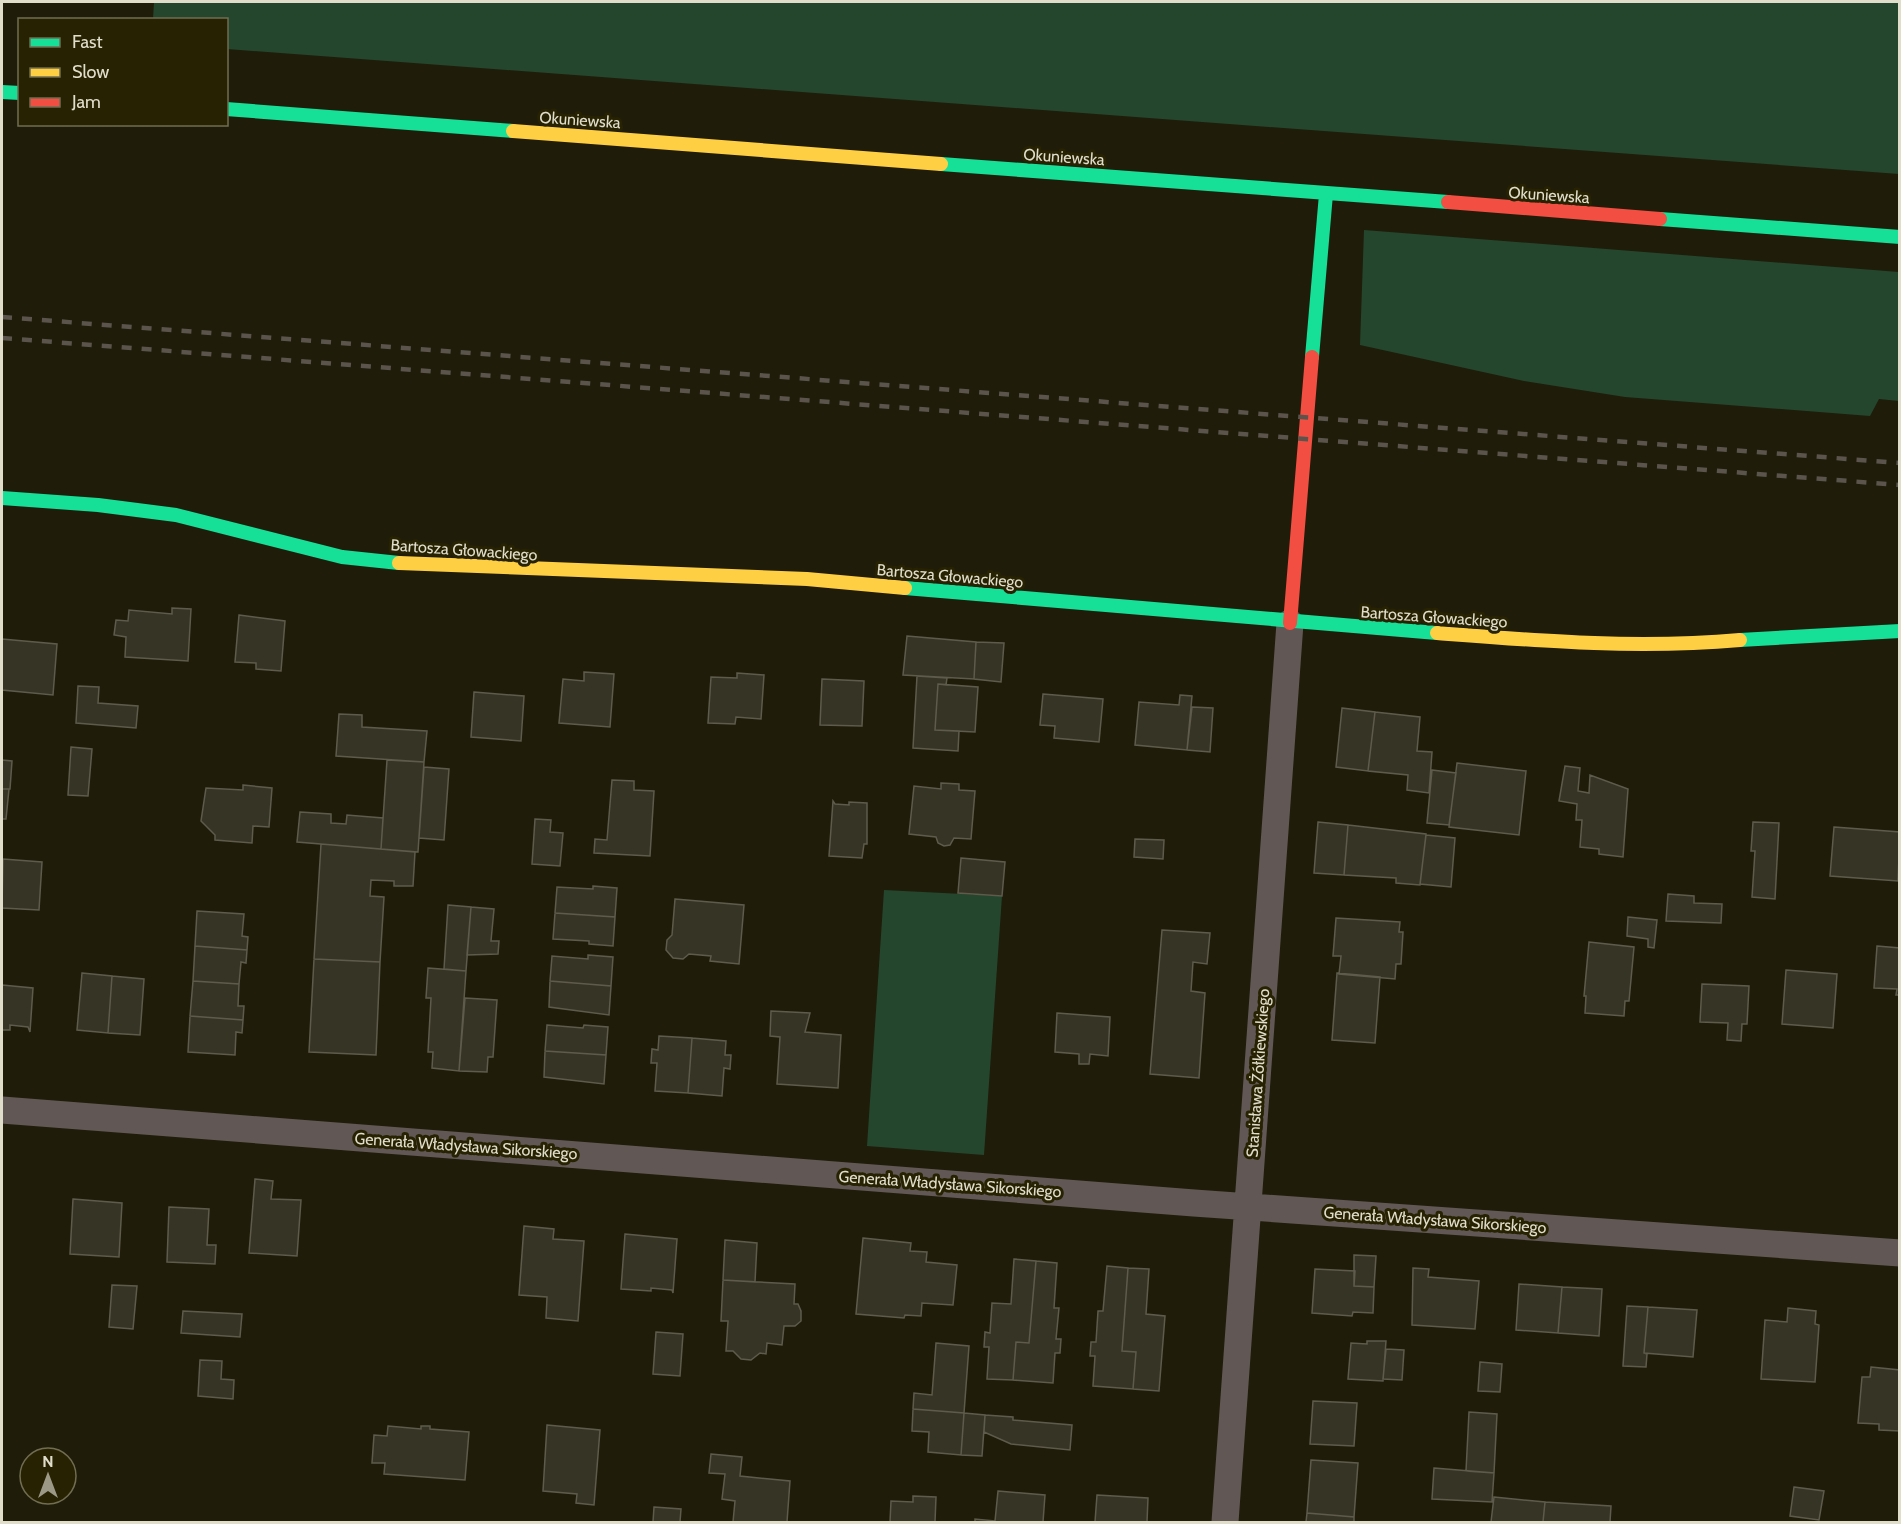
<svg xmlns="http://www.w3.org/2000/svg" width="1901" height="1524" font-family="Cabin,sans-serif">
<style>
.green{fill:#24462d}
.building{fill:#363425;stroke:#5e5b4c;stroke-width:1.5}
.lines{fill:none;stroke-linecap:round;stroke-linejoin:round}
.street{stroke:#615856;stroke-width:27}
.fast{stroke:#16e098;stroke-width:14}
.slow{stroke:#ffcf43;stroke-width:14}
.jam{stroke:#f24e42;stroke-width:14}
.rail{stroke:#5a544c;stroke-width:4.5;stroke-dasharray:10 10;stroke-linecap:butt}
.labels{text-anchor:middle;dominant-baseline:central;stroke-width:6;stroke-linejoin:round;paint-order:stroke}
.street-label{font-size:16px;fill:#e0ddcb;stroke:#272202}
</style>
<rect width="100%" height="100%" fill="#1f1c0a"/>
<path class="green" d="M154 2H1899V174L227 49 226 20 153 19Z
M1364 230 1899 272V401L1879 399 1870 416 1625 397 1524 381 1360 345Z
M884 890 1002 896 984 1155 867 1146Z"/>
<path class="building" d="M172 608 191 609 188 661 125 657 126 637 114 635 116 620 128 621 129 610 172 614Z
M239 615 285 621 281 671 256 669V663L235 662Z
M907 636 976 642 974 679 903 675Z
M2 639 57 644 53 695 2 690Z
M976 642 1004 643 1001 682 974 679Z
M584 672 614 674 610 727 559 723 563 679 584 681Z
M737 673 764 675 761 719 736 717 735 724 708 723 711 677 737 678Z
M917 676 947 678 946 685 938 684 935 730 959 731 958 751 913 748Z
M822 679 864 681 862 726 820 725Z
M938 684 978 687 975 732 935 730Z
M78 686 99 687 98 703 138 706 136 728 76 723Z
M474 692 524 696 521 741 471 737Z
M1043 694 1103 699 1099 742 1054 738 1055 726 1040 725Z
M1180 695 1192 696 1187 750 1135 745 1139 702 1179 705Z
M1192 707 1213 708 1210 752 1187 750Z
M1342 708 1375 712 1368 771 1336 767Z
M1375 712 1420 717 1417 751 1432 752 1429 793 1407 790 1408 775 1368 771Z
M339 714 362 715V727L427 731 424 762 336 756Z
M71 747 92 749 88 796 68 795Z
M2 760 12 761 10 789H2Z
M387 760 424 762 418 852 381 849Z
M1457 763 1526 771 1519 835 1449 827Z
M1565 766 1580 768 1578 791 1589 793 1590 775 1628 789 1623 857 1599 854V849L1580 847 1582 820H1576L1577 804 1559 801Z
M424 767 449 769 444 840 419 838Z
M1432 770 1456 773 1449 825 1427 823Z
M612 780 634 781V790L654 791 650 856 594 853 595 839 607 840Z
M941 783 959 784V790L975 791 971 839 954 838 950 845 944 846 938 843 936 837 909 834 914 786 941 789Z
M243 785 272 788 269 827 253 826 252 843 215 840V835L201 821 206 788 243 790Z
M2 789H9L6 819H2Z
M833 801 835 804 849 805V802L867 803V844H864L862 858 829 856Z
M300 812 331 814V823L346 824 347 815 383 818 381 849 297 842Z
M535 819 551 820 550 832 563 833 560 866 532 864Z
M1318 822 1348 825 1344 875 1314 873Z
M1753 822 1779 823 1775 899 1752 897 1755 851H1751Z
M1348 825 1426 834 1420 885 1396 883V878L1344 875Z
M1834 827 1900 832 1898 881 1830 876Z
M1426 835 1455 838 1451 887 1420 884Z
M1135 839 1164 840 1163 859 1134 857Z
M321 844 415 852 413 886H394V881L371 880 370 896 384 897 380 962 314 959Z
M961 858 1005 862 1002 896 958 893Z
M3 859 42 862 39 910 2 908Z
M593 886 617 888 615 917 555 913 557 887 593 889Z
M1668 894 1694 896V903L1722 904 1721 923 1666 921Z
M675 899 744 905 739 964 710 961 711 956 689 954 683 959 673 958 666 950 667 940 672 935Z
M448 905 471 907 466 971 444 969Z
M471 907 494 909 491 941H499L498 954 467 955Z
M197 911 244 914 242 936 248 937 247 950 195 946Z
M555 913 615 917 613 946 589 944V941L553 939Z
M1628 917 1657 920 1654 948 1648 947V939L1627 936Z
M1336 918 1400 922 1399 932H1403L1401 964H1396L1395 979 1339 974 1341 956H1333Z
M1162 930 1210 933 1207 964 1193 962 1191 991 1205 993 1199 1078 1150 1074Z
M1589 942 1634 947 1629 1001H1625L1624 1016 1585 1013 1586 996H1584Z
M195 946 247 950 246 963 241 962 239 984 193 981Z
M1877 946 1900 948V995H1896L1897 989 1874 988Z
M588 955 613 957 611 986 550 981 552 956 588 959Z
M314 959 380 962 376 1055 309 1052Z
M428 968 466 971 459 1071 432 1068 433 1052H428L431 998H426Z
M1786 970 1837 974 1833 1028 1782 1024Z
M82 973 112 976 108 1033 77 1030Z
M1337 973 1380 977 1375 1043 1332 1040Z
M112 976 144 979 140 1035 108 1033Z
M193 981 239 984 238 1006H244L243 1020 190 1016Z
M550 981 611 986 609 1015 549 1007Z
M1702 984 1749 986 1747 1024H1742L1741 1041 1727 1040 1728 1023 1700 1022Z
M2 985 33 988 30 1032 28 1027 10 1025V1030H2Z
M465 998 497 1000 493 1057H488L487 1072 459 1071Z
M771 1011 810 1013 805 1032 841 1035 838 1088 777 1084 780 1037 770 1036Z
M1057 1013 1110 1017 1108 1056 1090 1054 1089 1064H1079V1054L1055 1052Z
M190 1016 243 1020 242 1033 236 1032 235 1055 188 1052Z
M547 1025 583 1028 584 1025 608 1027 606 1055 545 1051Z
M659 1036 692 1038 688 1093 655 1091 657 1063H651L652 1049 658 1050Z
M692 1038 726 1041 725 1055H731L730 1069 724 1068 722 1096 688 1093Z
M545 1051 606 1055 604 1084 544 1077Z
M255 1179 273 1181 271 1199 301 1200 297 1256 249 1253Z
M73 1199 122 1203 119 1257 70 1254Z
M169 1207 209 1209 207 1245H216L215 1264 167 1262Z
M524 1226 554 1229 553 1239 584 1241 578 1321 546 1318 547 1297 519 1295Z
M625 1234 677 1239 673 1293 672 1290 651 1288V1291L621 1289Z
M863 1238 911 1243 910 1251 927 1252 926 1262 957 1265 953 1305 922 1303 921 1316 905 1315 904 1318 856 1314Z
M725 1240 757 1243 755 1282 723 1280Z
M1354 1255 1376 1256 1374 1287 1354 1286Z
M1014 1259 1036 1261 1029 1343 1016 1342 1013 1380 987 1379 989 1347H984L985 1332 990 1333 992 1303 1011 1304Z
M1036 1261 1057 1263 1054 1308H1059L1056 1339H1061L1060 1353H1055L1053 1383 1013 1380 1016 1342 1029 1343Z
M1107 1266 1128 1268 1122 1351 1136 1352 1133 1389 1093 1386 1095 1356H1090L1091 1342H1096L1098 1311H1103Z
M1128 1268 1149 1269 1146 1314 1165 1316 1159 1391 1133 1389 1136 1352 1122 1351Z
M1413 1268 1429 1269 1428 1277 1479 1281 1475 1329 1412 1325Z
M1315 1269 1355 1271 1354 1286 1374 1287 1373 1313 1353 1312 1352 1316 1312 1313Z
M723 1280 795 1284 794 1304H798L801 1311V1321L795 1326H784L782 1345 767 1343 766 1354 760 1353 751 1360 741 1359 733 1351H726L728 1321H721Z
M1519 1284 1562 1287 1558 1333 1516 1330Z
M112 1285 137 1286 133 1329 109 1327Z
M1562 1287 1602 1289 1599 1336 1558 1333Z
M1627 1306 1648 1307 1644 1353 1647 1354 1646 1367 1623 1366Z
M1648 1307 1697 1310 1693 1357 1644 1353Z
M1788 1308 1816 1311 1815 1324 1819 1325 1815 1382 1761 1379 1765 1320 1787 1322Z
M183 1311 242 1314 240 1337 181 1333Z
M656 1332 683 1334 680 1376 653 1374Z
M1367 1341H1386L1383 1381 1348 1379 1351 1343 1367 1344Z
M936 1343 969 1346 964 1413 913 1409 914 1393 932 1395Z
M1386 1349 1404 1350 1402 1380 1383 1379Z
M200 1360 222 1361 221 1379 234 1380 233 1399 198 1396Z
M1480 1362 1502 1364 1500 1392 1478 1391Z
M1871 1367 1900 1370V1431L1879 1430V1424L1858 1423 1862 1377H1870Z
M1313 1401 1357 1403 1354 1446 1310 1444Z
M913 1409 964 1413 961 1455 928 1452 929 1432 912 1431Z
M1469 1412 1497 1414 1494 1473 1466 1471Z
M964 1413 985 1415 982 1456 961 1455Z
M985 1415 1013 1417V1420L1072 1425 1070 1450 1011 1444 984 1432Z
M547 1425 600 1430 594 1505 576 1503 577 1494 543 1491Z
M388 1426 421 1429V1426H430V1429L469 1432 465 1480 384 1474 385 1463H372L374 1435 387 1436Z
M711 1454 742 1457 740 1476 790 1481 787 1522H733L735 1501 722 1499 725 1474 709 1473Z
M1311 1460 1358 1463 1354 1517 1307 1513Z
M1434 1468 1494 1473 1492 1502 1432 1499Z
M1794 1487 1824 1491 1819 1520 1790 1516Z
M998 1491 1045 1495 1043 1522H975V1519L995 1521Z
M1097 1495 1148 1498 1147 1522H1095Z
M913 1496 936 1497 935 1522H890L891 1501 913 1502Z
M1494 1497 1545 1502 1543 1522H1491Z
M1545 1502 1611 1506 1610 1522H1543Z
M654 1507 681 1509 680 1522H653Z
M1307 1513 1354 1517V1522H1306Z"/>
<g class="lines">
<path class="street" d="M2 1110 1194 1203 1900 1253
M1225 1522 1290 623"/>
<path class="fast" d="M2 92 20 93
M226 109 513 131
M941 164 1448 202
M1660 219 1900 237
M1312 357 1326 194
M2 498 98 505 176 515 342 557 399 563
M905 588 1437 633
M1740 640 1900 631"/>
<path class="slow" d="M513 131 941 164
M399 563 807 579 905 588
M1437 633C1541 641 1636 649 1740 640"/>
<path class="jam" d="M1448 202 1660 219
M1290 623 1312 357"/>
<path class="rail" d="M2 317 1900 463
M2 338 1900 485"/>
</g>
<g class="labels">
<g class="street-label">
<text transform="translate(580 120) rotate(4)">Okuniewska</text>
<text transform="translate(1064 157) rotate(4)">Okuniewska</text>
<text transform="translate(1549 195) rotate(4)">Okuniewska</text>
<text transform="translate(464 550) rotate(4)">Bartosza Głowackiego</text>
<text transform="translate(950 576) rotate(5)">Bartosza Głowackiego</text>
<text transform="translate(1434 617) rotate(4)">Bartosza Głowackiego</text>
<text transform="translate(1258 1073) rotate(-86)">Stanisława Żółkiewskiego</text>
<text transform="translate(466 1146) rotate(4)">Generała Władysława Sikorskiego</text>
<text transform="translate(950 1184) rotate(4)">Generała Władysława Sikorskiego</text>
<text transform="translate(1435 1220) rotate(4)">Generała Władysława Sikorskiego</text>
</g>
</g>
<rect width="1901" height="1524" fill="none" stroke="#e0ddcb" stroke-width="6"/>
<rect x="18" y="18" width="210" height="108" fill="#272202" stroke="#716d52" stroke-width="1.5"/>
<rect x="30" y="38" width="30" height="9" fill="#16e098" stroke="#716d52" stroke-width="1.5"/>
<text x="72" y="48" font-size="18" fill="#e0ddcb">Fast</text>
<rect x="30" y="68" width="30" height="9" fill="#ffcf43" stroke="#716d52" stroke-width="1.5"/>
<text x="72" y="78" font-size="18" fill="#e0ddcb">Slow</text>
<rect x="30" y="98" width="30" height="9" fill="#f24e42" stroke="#716d52" stroke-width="1.5"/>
<text x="72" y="108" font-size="18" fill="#e0ddcb">Jam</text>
<g transform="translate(48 1476)"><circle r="28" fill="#272202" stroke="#716d52" stroke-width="1.5"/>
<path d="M0-4.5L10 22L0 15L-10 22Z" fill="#9c9987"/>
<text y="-9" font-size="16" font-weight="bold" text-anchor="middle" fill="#e0ddcb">N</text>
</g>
</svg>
